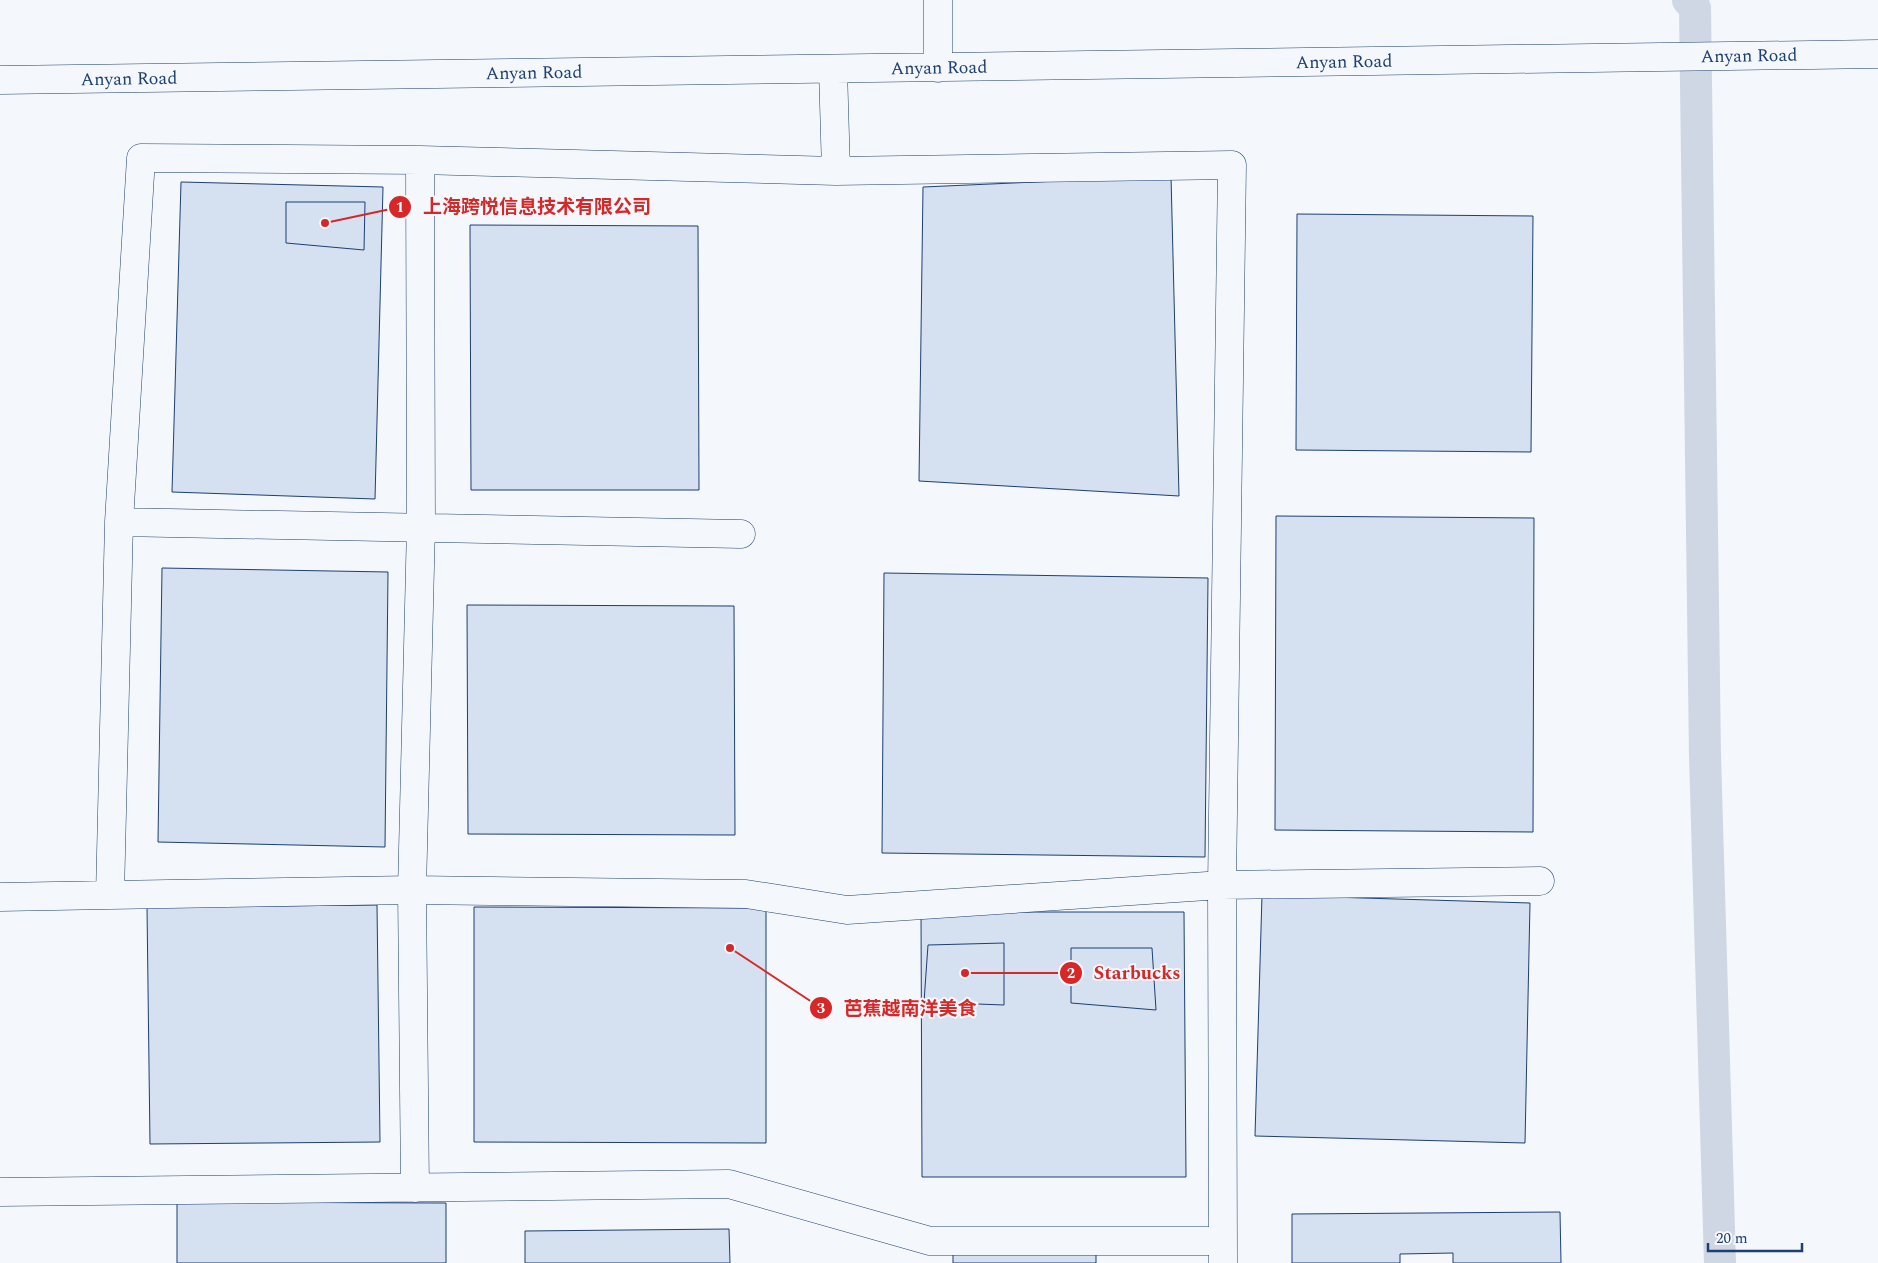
<svg xmlns="http://www.w3.org/2000/svg" width="1878" height="1263" font-family="Spectral,'Noto Sans SC',serif">
<style>
.lines{fill:none;stroke-linecap:round;stroke-linejoin:round}
.canal{stroke:#cfd7e4;stroke-width:32}
.building{fill:#d5e0f0;stroke:#1d3f73}
.minor-casing{stroke:#1d3f73;stroke-width:29}
.minor{stroke:#f4f7fb;stroke-width:28}
.labels{text-anchor:middle;dominant-baseline:central;stroke-width:4;stroke-linejoin:round;paint-order:stroke}
.street-label{font-size:18px;fill:#1d3f73;stroke:#f4f7fb}
.leader{fill:none;stroke:#d62828;stroke-width:2}
.callout-dot{fill:#d62828;stroke:#f4f7fb;stroke-width:2}
.mark-label{font-size:15px;text-anchor:middle;font-weight:bold;fill:#fff}
.callout-label{font-size:19px;text-anchor:middle;font-weight:bold;fill:#d62828;stroke:#f4f7fb;stroke-width:4;stroke-linejoin:round;paint-order:stroke}
</style>
<rect width="100%" height="100%" fill="#f4f7fb"/>
<g class="lines">
<path class="canal" d="M1688 0 1695 8 1705 756 1720 1263"/>
</g>
<path class="building" d="M1171 176 1179 496 919 481 923 187Z
M181 182 383 187 375 499 172 492Z
M286 202H365L364 250 286 243Z
M1297 214 1533 216 1531 452 1296 450Z
M470 225 698 226 699 490H471Z
M1276 516 1534 518 1533 832 1275 830Z
M162 568 388 572 385 847 158 842Z
M884 573 1208 578 1205 857 882 853Z
M467 605 734 606 735 835 468 834Z
M1262 895 1530 903 1525 1143 1255 1136Z
M377 905 380 1142 150 1144 147 907Z
M474 907 766 908V1143L474 1142Z
M921 912H1184L1186 1177H922Z
M1004 943V1005L924 1002 928 945Z
M1071 948H1152L1156 1010 1071 1003Z
M177 1202 446 1203V1263H177Z
M1560 1212 1561 1263H1453V1253L1400 1254V1263H1292V1214Z
M729 1229 730 1263H525V1231Z
M953 1233H1096V1263H953Z"/>
<g class="lines">
<g class="minor-casing">
<path id="minor" d="M938 68V0
M0 80 1878 54
M836 171 1232 165 1222 885 1223 1263
M119 522 741 534
M110 895 412 890 746 894 847 910 1222 885 1540 881
M0 897 110 895 119 522 141 158 420 160
M415 1188 412 890 421 526 420 160 836 171 833 69
M0 1192 729 1184 930 1241H1222"/>
</g>
<use href="#minor" class="minor"/>
</g>
<g class="labels">
<g class="street-label">
<text transform="translate(1749 56) rotate(-1)">Anyan Road</text>
<text transform="translate(1344 62) rotate(-1)">Anyan Road</text>
<text transform="translate(939 68) rotate(-1)">Anyan Road</text>
<text transform="translate(534 73) rotate(-1)">Anyan Road</text>
<text transform="translate(129 79) rotate(-1)">Anyan Road</text>
</g>
</g>
<path class="leader" d="M325 223L400 207M965 973L1071 973M730 948L821 1008"/>
<g class="callout-dot">
<circle cx="325" cy="223" r="5"/>
<circle cx="965" cy="973" r="5"/>
<circle cx="730" cy="948" r="5"/>
<circle cx="400" cy="207" r="12"/>
<circle cx="1071" cy="973" r="12"/>
<circle cx="821" cy="1008" r="12"/>
</g>
<g class="mark-label">
<text x="400" y="212">1</text>
<text x="1071" y="978">2</text>
<text x="821" y="1013">3</text>
</g>
<g class="callout-label">
<text x="537" y="213">上海跨悦信息技术有限公司</text>
<text x="1137" y="979">Starbucks</text>
<text x="910" y="1015">芭蕉越南洋美食</text>
</g>
<path d="M1708 1243v8h94v-8" fill="none" stroke="#1d3f73" stroke-width="2.5"/>
<text x="1716" y="1243" font-size="15" fill="#1d3f73" stroke="#f4f7fb" stroke-width="4" paint-order="stroke">20 m</text>
</svg>
